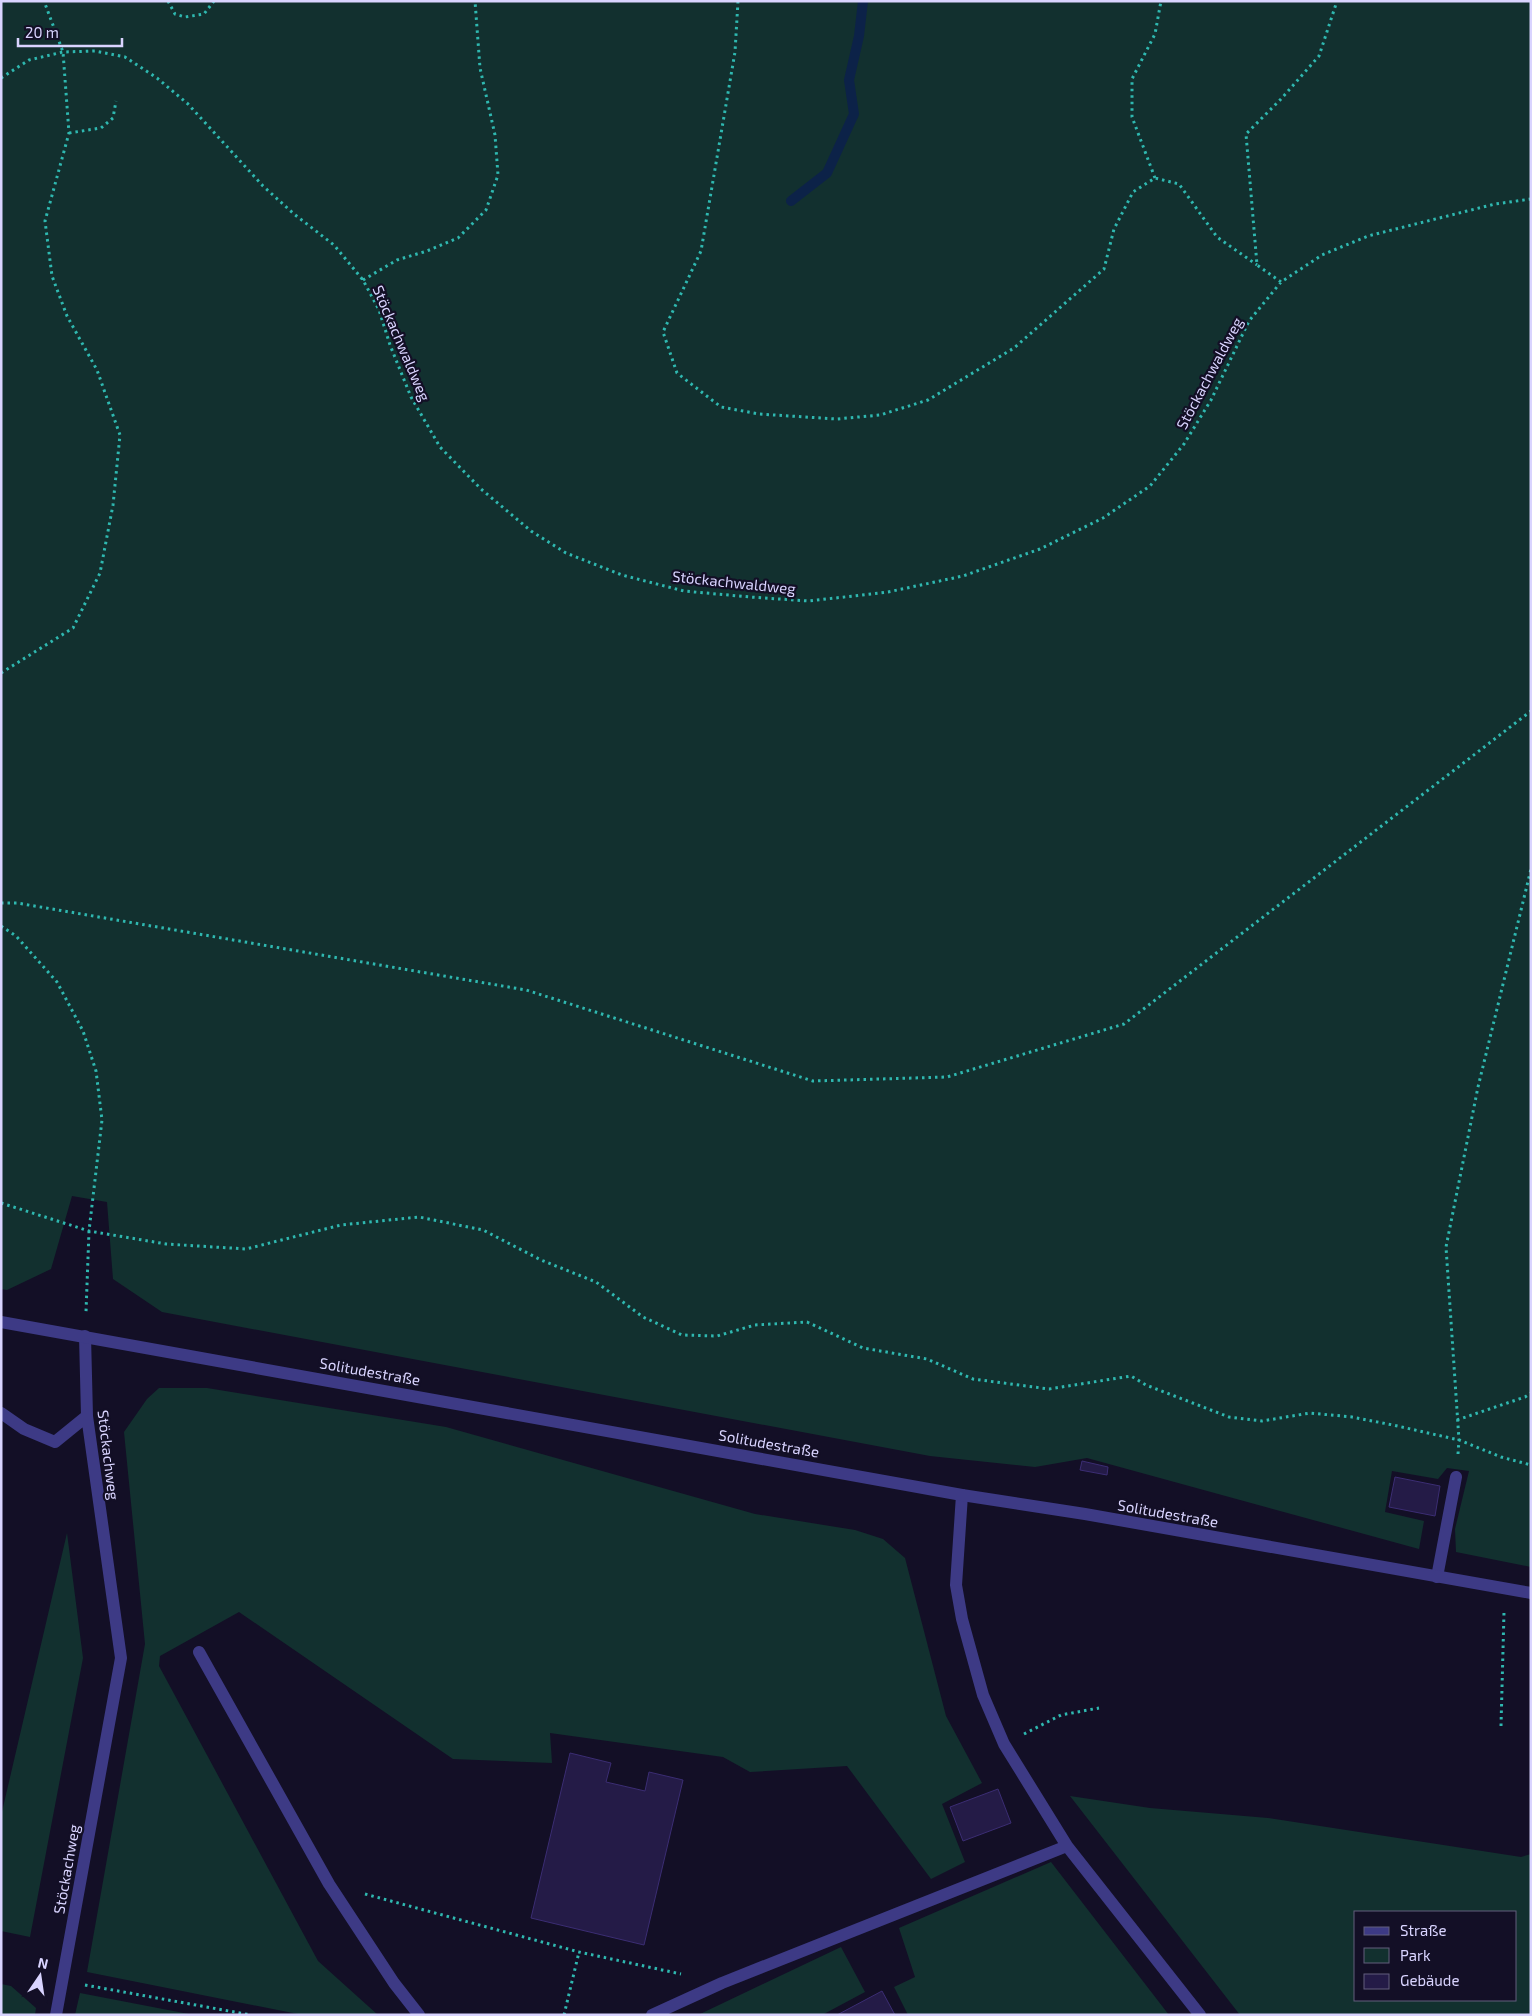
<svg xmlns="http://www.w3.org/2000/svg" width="1532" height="2016" font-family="'Exo 2',sans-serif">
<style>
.green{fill:#12302f;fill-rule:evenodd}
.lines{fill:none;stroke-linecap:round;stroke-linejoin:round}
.stream{stroke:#0c2248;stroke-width:10}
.building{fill:#241b47;stroke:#3b2d73}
.path{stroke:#2fb8b0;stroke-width:3;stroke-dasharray:2.5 4;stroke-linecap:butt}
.service{stroke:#3d3a85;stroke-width:12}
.tertiary{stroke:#3d3a85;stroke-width:12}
.labels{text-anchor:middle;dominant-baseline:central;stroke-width:4.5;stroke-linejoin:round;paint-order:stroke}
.street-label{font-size:15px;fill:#d9d4ff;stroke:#130f26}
</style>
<rect width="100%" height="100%" fill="#130f26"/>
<path class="green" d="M1 1H1531V1567L1456 1552 1455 1529 1469 1471 1447 1468 1438 1479 1392 1471 1385 1512 1424 1521 1419 1549 1087 1458 1035 1467 930 1456 162 1312 113 1279 107 1202 72 1196 51 1269 7 1290 1 1289Z
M159 1388H207L446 1427 755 1514 855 1530 883 1539 905 1558 946 1716 982 1783 942 1804 965 1862 931 1879 847 1766 750 1772 723 1757 550 1733 552 1763 453 1759 239 1612 160 1656 159 1666 318 1961 378 2015H303L87 1972 145 1644 124 1432 147 1399Z
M67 1533 83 1658 30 1937 1 1931V1816Z
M1070 1796 1150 1808 1268 1818 1521 1857 1531 1854V2015H1240ZM1516 1912V2000H1356V1912Z
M1051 1862 1169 2015H908L894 1987 915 1977 899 1928Z
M841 1947 865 1992 822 2015H698Z
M1 1984 11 1986 36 2008 35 2015H1Z
M80 1993 194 2015H75Z"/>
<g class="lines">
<path class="stream" d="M791 201 827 173 854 114 849 80 859 36 863 1"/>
</g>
<path class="building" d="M1082 1461 1108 1467 1107 1475 1080 1470Z
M1395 1477 1440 1486 1435 1516 1389 1507Z
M570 1753 611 1763 606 1782 645 1791 649 1772 683 1780 644 1945 531 1918Z
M998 1789 1011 1823 963 1841 950 1807Z
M882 1991 895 2015H837Z"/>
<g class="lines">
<path class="path" d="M168 1 175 14 185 17 204 14 214 1
M738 1 735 52 701 251 663 332 677 373 721 407 759 414 837 419 880 415 928 400 1014 348 1104 269 1114 229 1133 192 1155 178 1179 184 1217 237 1257 265
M1 78 29 60 63 52 95 51 125 57 157 78 188 104 263 186 294 214 334 245 363 280 379 310 390 345 411 397 440 447 481 489 531 531 566 553 622 575 684 591 750 597 809 601 888 592 963 576 1040 549 1103 518 1150 486 1184 444 1211 400 1249 321 1281 282 1322 255 1368 236 1495 204 1531 199
M69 133 101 128 113 118 116 101
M1155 178 1132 117V79L1155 34 1161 1
M363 280 397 260 427 251 458 238 486 210 498 175 495 135 480 68 475 1
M1281 282 1257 265 1246 134 1281 99 1319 56 1337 1
M1 673 73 628 100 573 113 505 120 435 97 370 67 316 52 276 45 221 69 133 63 52 44 1
M1 903H17L526 990 813 1081 947 1077 1124 1024 1531 711
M1 926 16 936 57 982 83 1031 96 1071 102 1120 89 1231 86 1312
M1 1203 89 1231 166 1244 246 1249 341 1225 419 1217 483 1230 541 1260 596 1282 643 1317 682 1335 717 1336 755 1325 807 1322 863 1348 927 1359 973 1379 1049 1389 1131 1376 1146 1385 1229 1417 1262 1421 1310 1413 1352 1417 1393 1425 1459 1440 1501 1457 1531 1465
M1457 1420 1525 1397 1531 1393
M1458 1454 1459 1440 1446 1247 1478 1087 1531 869
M1501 1726 1504 1612
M1024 1734 1061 1715 1099 1708
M365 1894 579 1952 681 1974
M85 1985 251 2015
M564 2015 579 1952"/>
<path class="service" d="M1 1413 24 1429 55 1442 87 1416
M962 1495 956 1585 962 1619 983 1695 1004 1744 1067 1846 1200 2015
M1437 1577 1456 1477
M199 1652 329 1884 394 1983 419 2015
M56 2015 121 1658 87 1416 85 1336
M652 2015 722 1983 1067 1846"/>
<path class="tertiary" d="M1 1322 962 1495 1085 1514 1531 1593"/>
</g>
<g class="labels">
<g class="street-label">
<text transform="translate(402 343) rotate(67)">Stöckachwaldweg</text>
<text transform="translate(1209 373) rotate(-62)">Stöckachwaldweg</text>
<text transform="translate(734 582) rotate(6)">Stöckachwaldweg</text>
<text transform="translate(370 1371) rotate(10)">Solitudestraße</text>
<text transform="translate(769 1443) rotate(10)">Solitudestraße</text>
<text transform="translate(109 1455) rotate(83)">Stöckachweg</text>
<text transform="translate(1168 1513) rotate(10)">Solitudestraße</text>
<text transform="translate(66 1869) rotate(-80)">Stöckachweg</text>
</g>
</g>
<rect width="1532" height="2016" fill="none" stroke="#d9d4ff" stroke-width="5"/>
<rect x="1354" y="1911" width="162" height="90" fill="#130f26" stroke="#625e7d"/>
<rect x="1364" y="1927" width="25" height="8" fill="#3d3a85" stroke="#625e7d"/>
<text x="1400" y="1936" font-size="15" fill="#d9d4ff">Straße</text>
<rect x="1364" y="1948" width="25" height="15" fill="#12302f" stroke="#625e7d"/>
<text x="1400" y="1961" font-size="15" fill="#d9d4ff">Park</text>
<rect x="1364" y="1974" width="25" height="15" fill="#241b47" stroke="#625e7d"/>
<text x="1400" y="1986" font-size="15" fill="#d9d4ff">Gebäude</text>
<g transform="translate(40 1976) rotate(13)" stroke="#130f26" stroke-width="4" paint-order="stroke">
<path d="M0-4L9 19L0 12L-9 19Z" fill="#d9d4ff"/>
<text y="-8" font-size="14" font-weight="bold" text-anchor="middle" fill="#d9d4ff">N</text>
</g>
<path d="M18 38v8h104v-8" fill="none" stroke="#d9d4ff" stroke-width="2.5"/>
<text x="25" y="38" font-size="15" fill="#d9d4ff" stroke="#130f26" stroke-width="4" paint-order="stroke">20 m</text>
</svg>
